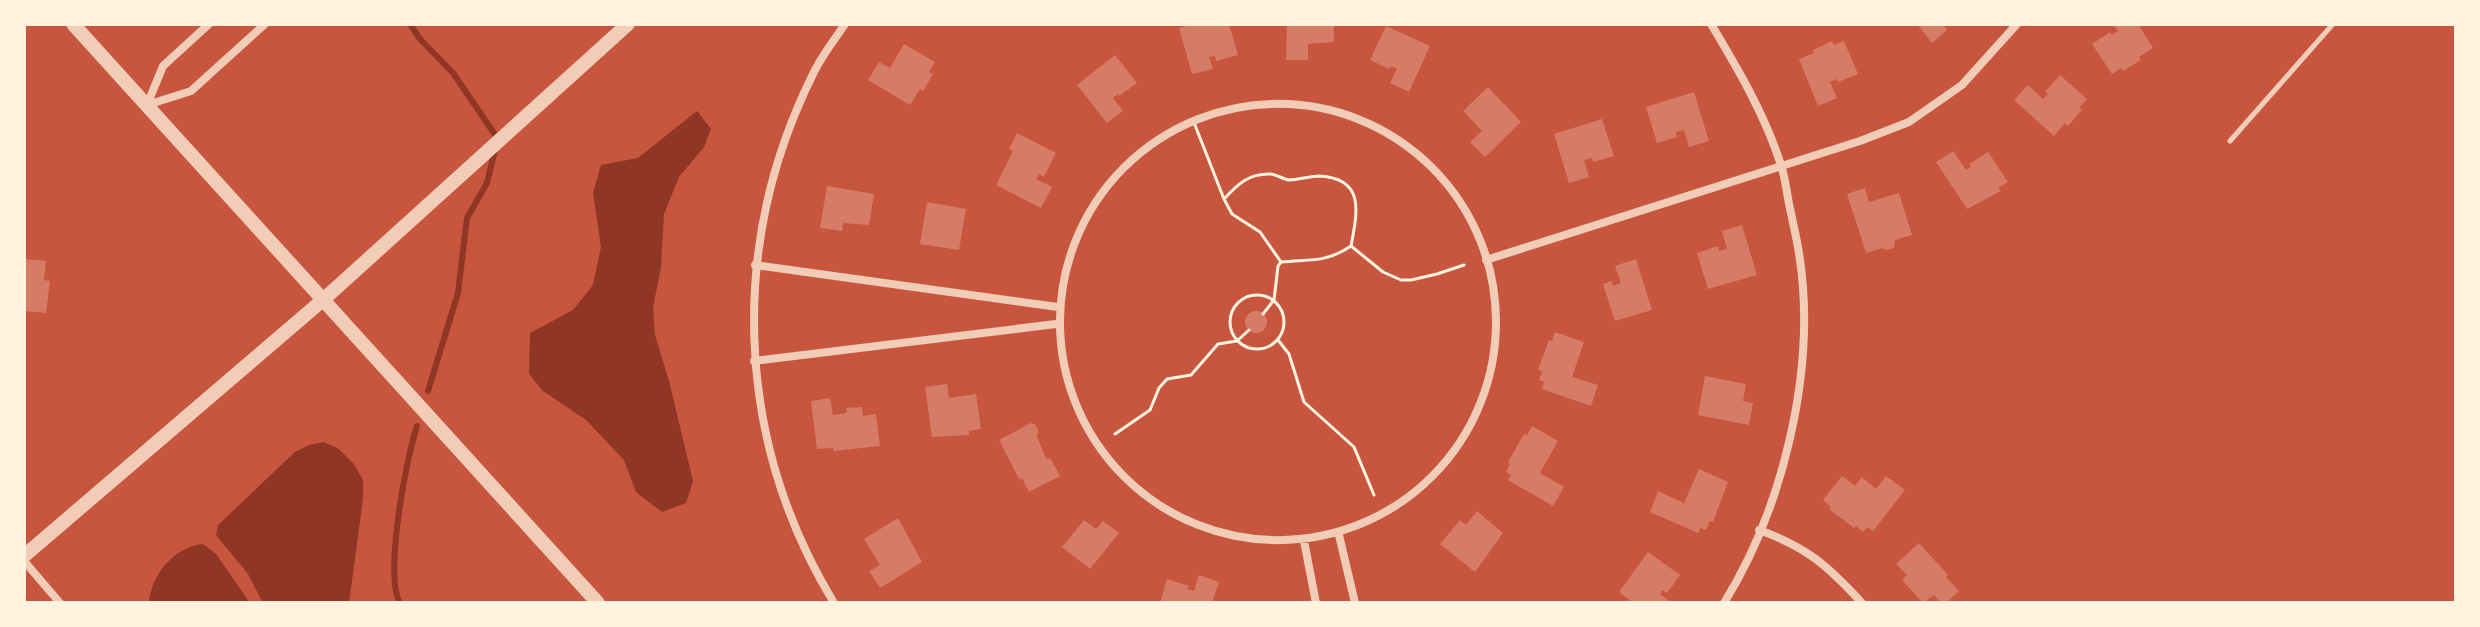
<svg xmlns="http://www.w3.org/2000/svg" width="2480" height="627" font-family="Poppins,sans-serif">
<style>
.water{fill:#8f3625}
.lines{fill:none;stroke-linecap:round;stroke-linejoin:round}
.stream{stroke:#8f3625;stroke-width:6}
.building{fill:#d67c66}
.path{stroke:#fff3e0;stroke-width:3}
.service{stroke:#f1ccb7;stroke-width:5}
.minor{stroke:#f1ccb7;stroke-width:8}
.tertiary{stroke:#f1ccb7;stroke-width:14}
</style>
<rect width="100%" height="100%" fill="#c8553d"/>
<path class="water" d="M697 111 711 129 704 147 679 177 664 214 661 268 653 307 655 335 669 381 693 481 686 503 662 512 636 492 624 460 586 420 543 391 529 374 530 333 573 310 593 285 601 247 593 193 601 165 638 158Z
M324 442 339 449 354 464 363 480V499L349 603H263L248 574 216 535 218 525 295 452 309 445Z
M203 544 216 554 250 603H149C151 575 174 547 203 544Z"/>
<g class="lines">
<path class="stream" d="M410 24 420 39 453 73 498 139
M428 391 458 293 467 218 487 183 495 150
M400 603C384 575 406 459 417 426"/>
</g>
<path class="building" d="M1192 24H1229L1238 55 1216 61 1215 56 1209 57 1213 69 1192 74 1179 28Z
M1287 24H1334V42L1308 44V60H1286Z
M1917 24H1946L1944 26 1947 30 1932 43Z
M2113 24H2138L2153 48 2139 57 2141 60 2123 71 2121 68 2112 74 2092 44 2110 32 2112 35 2118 31Z
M1386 26 1430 46 1409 92 1390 83 1397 69 1391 66 1389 69 1370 60Z
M1832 41 1834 45 1844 41 1858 74 1838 82 1837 79 1830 82 1837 98 1818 106 1799 59 1814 53 1813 50Z
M904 44 935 62 929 72 933 74 923 91 920 89 910 105 868 80 879 62 890 68Z
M1115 55 1137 83 1119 96 1118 94 1113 98 1123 111 1107 123 1077 85Z
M2060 75 2087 99 2079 108 2082 110 2068 126 2065 123 2054 136 2014 100 2028 85 2043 99 2048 94 2045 92Z
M1488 87 1521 122 1485 157 1470 142 1482 131 1463 111Z
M1694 92 1709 141 1689 147 1684 130 1676 132 1677 137 1657 143 1646 107Z
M1602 119 1614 156 1593 162 1592 158 1584 160 1589 177 1569 183 1554 134Z
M1017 133 1056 153 1044 177 1039 174 1036 179 1052 187 1041 208 996 185 1013 151 1009 149Z
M1953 151 1966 170 1971 167 1969 164 1988 152 2008 182 1998 188 2001 191 1967 209 1936 162Z
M827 186 874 194 869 225 843 223 842 231 820 228Z
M1865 188 1869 202 1899 193 1912 235 1895 240 1894 248 1887 250 1882 248 1866 253 1847 194Z
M927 202 966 209 959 250 920 244Z
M1742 225 1757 275 1708 289 1697 253 1718 246 1719 251 1727 249 1722 231Z
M24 259 46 261 44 280 50 281 46 313 24 311Z
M1636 259 1652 310 1615 321 1603 284 1612 281 1613 286 1621 283 1615 266Z
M1245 322a11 11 0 1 1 22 0a11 11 0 1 1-22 0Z
M1555 332 1584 342 1572 377 1598 385 1591 406 1542 389 1544 382 1539 380 1542 371 1538 370 1549 340 1552 341Z
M1705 376 1746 384 1743 401 1753 403 1749 425 1698 415Z
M947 384 949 398 976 394 981 429 969 431V435L932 437 925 387Z
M830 398 833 415 847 413 846 408 862 407 863 416 876 414 880 446 834 451 833 448 817 449 811 401Z
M1031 423 1036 425 1038 431 1037 436 1044 454 1047 459 1050 458 1060 476 1029 492 1022 478 1019 479 999 440Z
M1532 426 1558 441 1540 473 1564 487 1553 506 1508 480 1511 475 1506 472 1510 464 1508 462 1524 434 1527 435Z
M1699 469 1728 482 1713 522 1710 521 1706 530 1700 528 1698 533 1650 512 1658 491 1684 503Z
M1842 476 1855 486 1862 477 1876 489 1886 476 1905 490 1873 531 1867 527 1863 532 1856 526 1854 528 1829 509 1831 507 1823 500Z
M1477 511 1503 533 1475 572 1440 544 1460 520 1466 525Z
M898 518 922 562 880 588 869 571 880 565 864 539Z
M1084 520 1096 529 1103 521 1119 533 1090 569 1062 547Z
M1919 543 1948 575 1946 577 1959 591 1946 603H1941L1934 595 1923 603 1902 580 1907 575 1896 564Z
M1648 552 1680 575 1667 593 1662 590 1660 594 1672 603H1634L1619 592Z
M1199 575 1219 582 1212 603H1160L1167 579 1189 586 1187 589 1194 591Z"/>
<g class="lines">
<path class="path" d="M1193 120 1224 199 1232 214 1260 232 1281 262
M1224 199C1238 184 1249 173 1271 174 1277 175 1283 179 1289 180 1299 180 1309 176 1320 176 1366 179 1357 213 1351 246
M1230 322a27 27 0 1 1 54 0a27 27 0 1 1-54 0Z
M1263 314 1274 300 1278 266 1281 262C1310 259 1326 263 1351 246L1383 272 1401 280H1411L1437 274 1464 265
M1278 340 1289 354 1304 402 1354 447 1374 495
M1115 434 1150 410 1159 388 1167 379 1191 375 1218 344 1237 341 1249 330"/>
<path class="service" d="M2230 141 2333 24"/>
<path class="minor" d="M1711 24C1738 69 1765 115 1781 165 1786 180 1787 197 1791 213 1794 228 1798 244 1800 260 1816 371 1783 508 1724 603
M1060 322a218 218 0 1 1 436 0a218 218 0 1 1-436 0Z
M147 105 191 91 265 24
M147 105 163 66 209 24
M1486 260 1860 141 1909 122 1962 85 2017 24
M755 265 1058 307
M754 361 1056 324
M1759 530C1807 547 1828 566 1862 603
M1339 535 1355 603
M1304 541 1316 603
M24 561 60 603
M834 603C734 438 728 242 815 70 823 54 835 39 845 24"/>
<path class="tertiary" d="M73 24 598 603
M24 556 324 299 628 24"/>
</g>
<rect width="2480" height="627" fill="none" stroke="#fff3e0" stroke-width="52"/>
</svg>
